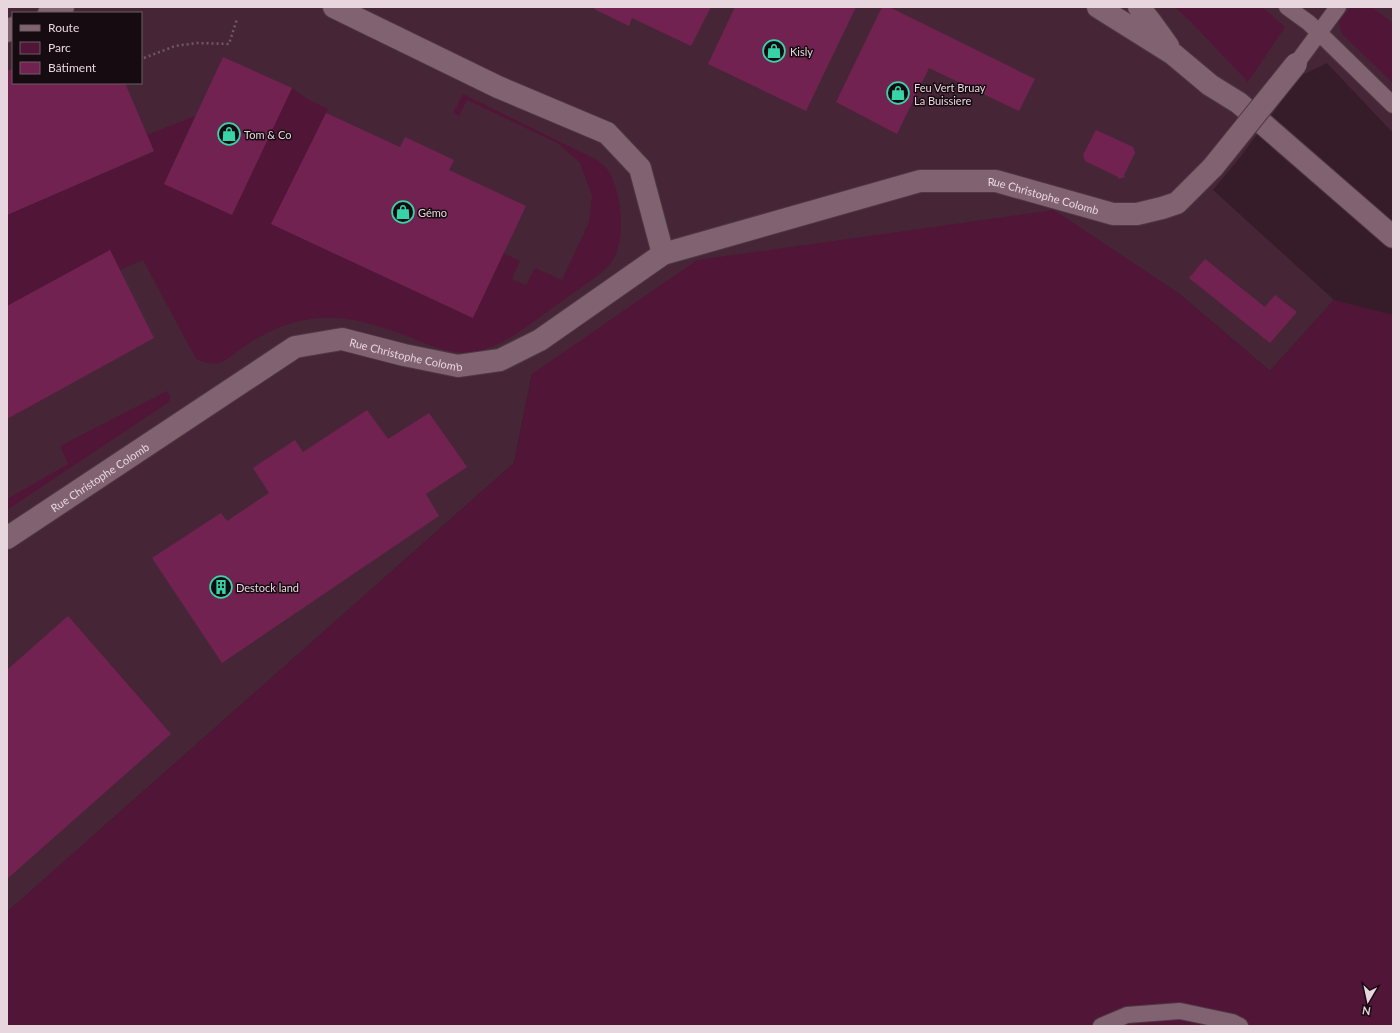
<svg xmlns="http://www.w3.org/2000/svg" width="1400" height="1033" font-family="Lato,sans-serif">
<style>
.built{fill:#462636;fill-rule:evenodd}
.green{fill:#511537}
.building{fill:#722250}
.lines{fill:none;stroke-linecap:round;stroke-linejoin:round}
.lane-casing{stroke:#4d3843;stroke-width:18}
.street-casing{stroke:#4d3843;stroke-width:24}
.secondary-casing{stroke:#4d3843;stroke-width:24}
.path{stroke:#6f5863;stroke-width:2.5;stroke-dasharray:2 3;stroke-linecap:butt}
.lane{stroke:#816270;stroke-width:16}
.street{stroke:#816270;stroke-width:22}
.secondary{stroke:#816270;stroke-width:22}
.street-bridge-casing{stroke:#4d3843;stroke-width:24;stroke-linecap:butt}
.street-bridge{stroke:#816270;stroke-width:22}
.labels{text-anchor:middle;dominant-baseline:central;stroke-width:3;stroke-linejoin:round;paint-order:stroke}
.poi-label{font-size:11px;fill:#e8d6de;stroke:#160b10;text-anchor:start}
.street-label{font-size:11px;fill:#e8d6de;stroke:#160b10}
</style>
<rect width="100%" height="100%" fill="#361c29"/>
<path class="built" d="M7 7H1393V133L1327 63 1300 76 1241 156 1213 190 1334 300 1270 371 1177 292 532 374 514 463 7 912ZM13 13H141V83H13Z"/>
<path class="green" d="M1175 7H1262L1285 27 1248 82 1191 22Z
M1351 7H1372L1393 23V83L1343 35 1340 28 1339 21Z
M292 88 309 100 328 109 271 224 472 318 503 253 520 261 512 279 526 285 535 268 562 280 589 222 592 196 580 163 559 144 467 100 459 116 453 113 463 94 597 160C600 163 605 166 608 170 622 192 627 241 611 263 608 267 603 271 600 274 583 286 565 299 548 311 525 328 501 348 472 352 452 355 432 346 414 339 380 326 348 314 311 319 287 322 262 334 242 348 234 353 229 360 219 363 211 365 204 362 196 359L143 260 120 270 110 250 7 306V215L153 152 147 135 195 116 164 184 232 215Z
M1054 210 1177 292 1270 371 1334 300 1393 315V1026H7V912L514 463 532 374 697 260Z
M167 391 170 397 169 402 7 510V499L68 464 60 446Z"/>
<path class="building" d="M596 7H711L691 46 632 18 629 26 594 9Z
M735 7H856L806 111 708 64Z
M882 7H889L1035 79 1019 111 929 68 897 134 836 102Z
M223 57 292 88 232 215 164 184Z
M13 69V83H125L154 151 7 215V71Z
M326 113 400 147 405 137 454 160 449 170 526 206 473 318 271 224Z
M1096 130 1133 147 1135 153 1124 175 1125 177 1119 179 1118 177 1085 161 1083 155Z
M110 250 154 338 7 419V306Z
M1205 259 1265 307 1275 295 1297 312 1270 343 1189 278Z
M367 410 388 439 429 413 467 467 426 494 439 516 222 663 152 558 221 513 227 521 269 493 253 468 295 440 303 452Z
M68 616 171 734 7 879V670Z"/>
<g class="lines">
<g class="lane-casing">
<path id="lane" d="M1287 7 1309 23 1393 105
M1296 64 1338 7
M1101 1026 1127 1015 1180 1011 1232 1022 1240 1026"/>
</g>
<g class="street-casing">
<g id="street">
<path d="M334 7 498 87 607 133 640 168 663 254"/>
<path d="M49 13 63 7"/>
<path d="M7 31 13 28"/>
<path id="s1" d="M7 538 295 347 342 339 404 355 458 366 500 360 540 340 663 254 920 181H996L1113 214H1137L1162 208 1177 203 1213 167"/>
</g>
</g>
<g class="secondary-casing">
<path id="secondary" d="M1098 7 1173 54 1210 85 1239 103 1393 237
M1139 7 1150 21 1168 46"/>
</g>
<path class="path" d="M144 58 175 46 197 43 229 44 237 19"/>
<use href="#lane" class="lane"/>
<use href="#street" class="street"/>
<use href="#secondary" class="secondary"/>
<g class="street-bridge-casing">
<path id="street-bridge" d="M1213 167 1296 64"/>
</g>
<use href="#street-bridge" class="street-bridge"/>
</g>
<defs>
<g id="shop-ring" transform="scale(1.15)"><circle r="9.5" fill="#160b10" stroke="#36d4a7" stroke-width="1.5"/><path d="M-5-2.5h2.3a2.7 3.5 0 0 1 5.4 0H5L5.5 6h-11ZM-1.5-2.5h3a1.5 2.3 0 0 0-3 0Z" fill="#36d4a7"/></g>
<g id="building-ring" transform="scale(1.15)"><circle r="9.5" fill="#160b10" stroke="#36d4a7" stroke-width="1.5"/><path d="M-4-6H4V6H1V3H-1V6H-4ZM-2.5-4.3h1.7v1.8h-1.7ZM.8-4.3h1.7v1.8H.8ZM-2.5-1h1.7V.8h-1.7ZM.8-1h1.7V.8H.8Z" fill="#36d4a7"/></g>
</defs>
<g fill-rule="evenodd">
<use href="#shop-ring" x="774" y="51"/>
<use href="#shop-ring" x="898" y="93"/>
<use href="#shop-ring" x="229" y="134"/>
<use href="#shop-ring" x="403" y="212"/>
<use href="#building-ring" x="221" y="587"/>
</g>
<g class="labels">
<g class="poi-label">
<text x="790" y="51">Kisly</text>
<text x="914" y="87">Feu Vert Bruay<tspan x="914" dy="13">La Buissiere</tspan></text>
<text x="244" y="134">Tom &amp; Co</text>
<text x="418" y="212">Gémo</text>
<text x="236" y="587">Destock land</text>
</g>
<g class="street-label">
<text stroke="none"><textPath href="#s1" startOffset="1142">Rue Christophe Colomb</textPath></text>
<text stroke="none"><textPath href="#s1" startOffset="459">Rue Christophe Colomb</textPath></text>
<text stroke="none"><textPath href="#s1" startOffset="111">Rue Christophe Colomb</textPath></text>
</g>
</g>
<rect width="1400" height="1033" fill="none" stroke="#e8d6de" stroke-width="16"/>
<rect x="12" y="12" width="130" height="72" fill="#160b10" stroke="#6a5c62"/>
<rect x="20" y="25" width="20" height="6" fill="#816270" stroke="#6a5c62"/>
<text x="48" y="32" font-size="12" fill="#e8d6de">Route</text>
<rect x="20" y="42" width="20" height="12" fill="#511537" stroke="#6a5c62"/>
<text x="48" y="52" font-size="12" fill="#e8d6de">Parc</text>
<rect x="20" y="62" width="20" height="12" fill="#722250" stroke="#6a5c62"/>
<text x="48" y="72" font-size="12" fill="#e8d6de">Bâtiment</text>
<g transform="translate(1368 1001) rotate(189)" stroke="#160b10" stroke-width="3" paint-order="stroke">
<path d="M0-3L7 15L0 10L-7 15Z" fill="#e8d6de"/>
<text y="-6" font-size="11" font-weight="bold" text-anchor="middle" fill="#e8d6de">N</text>
</g>
</svg>
